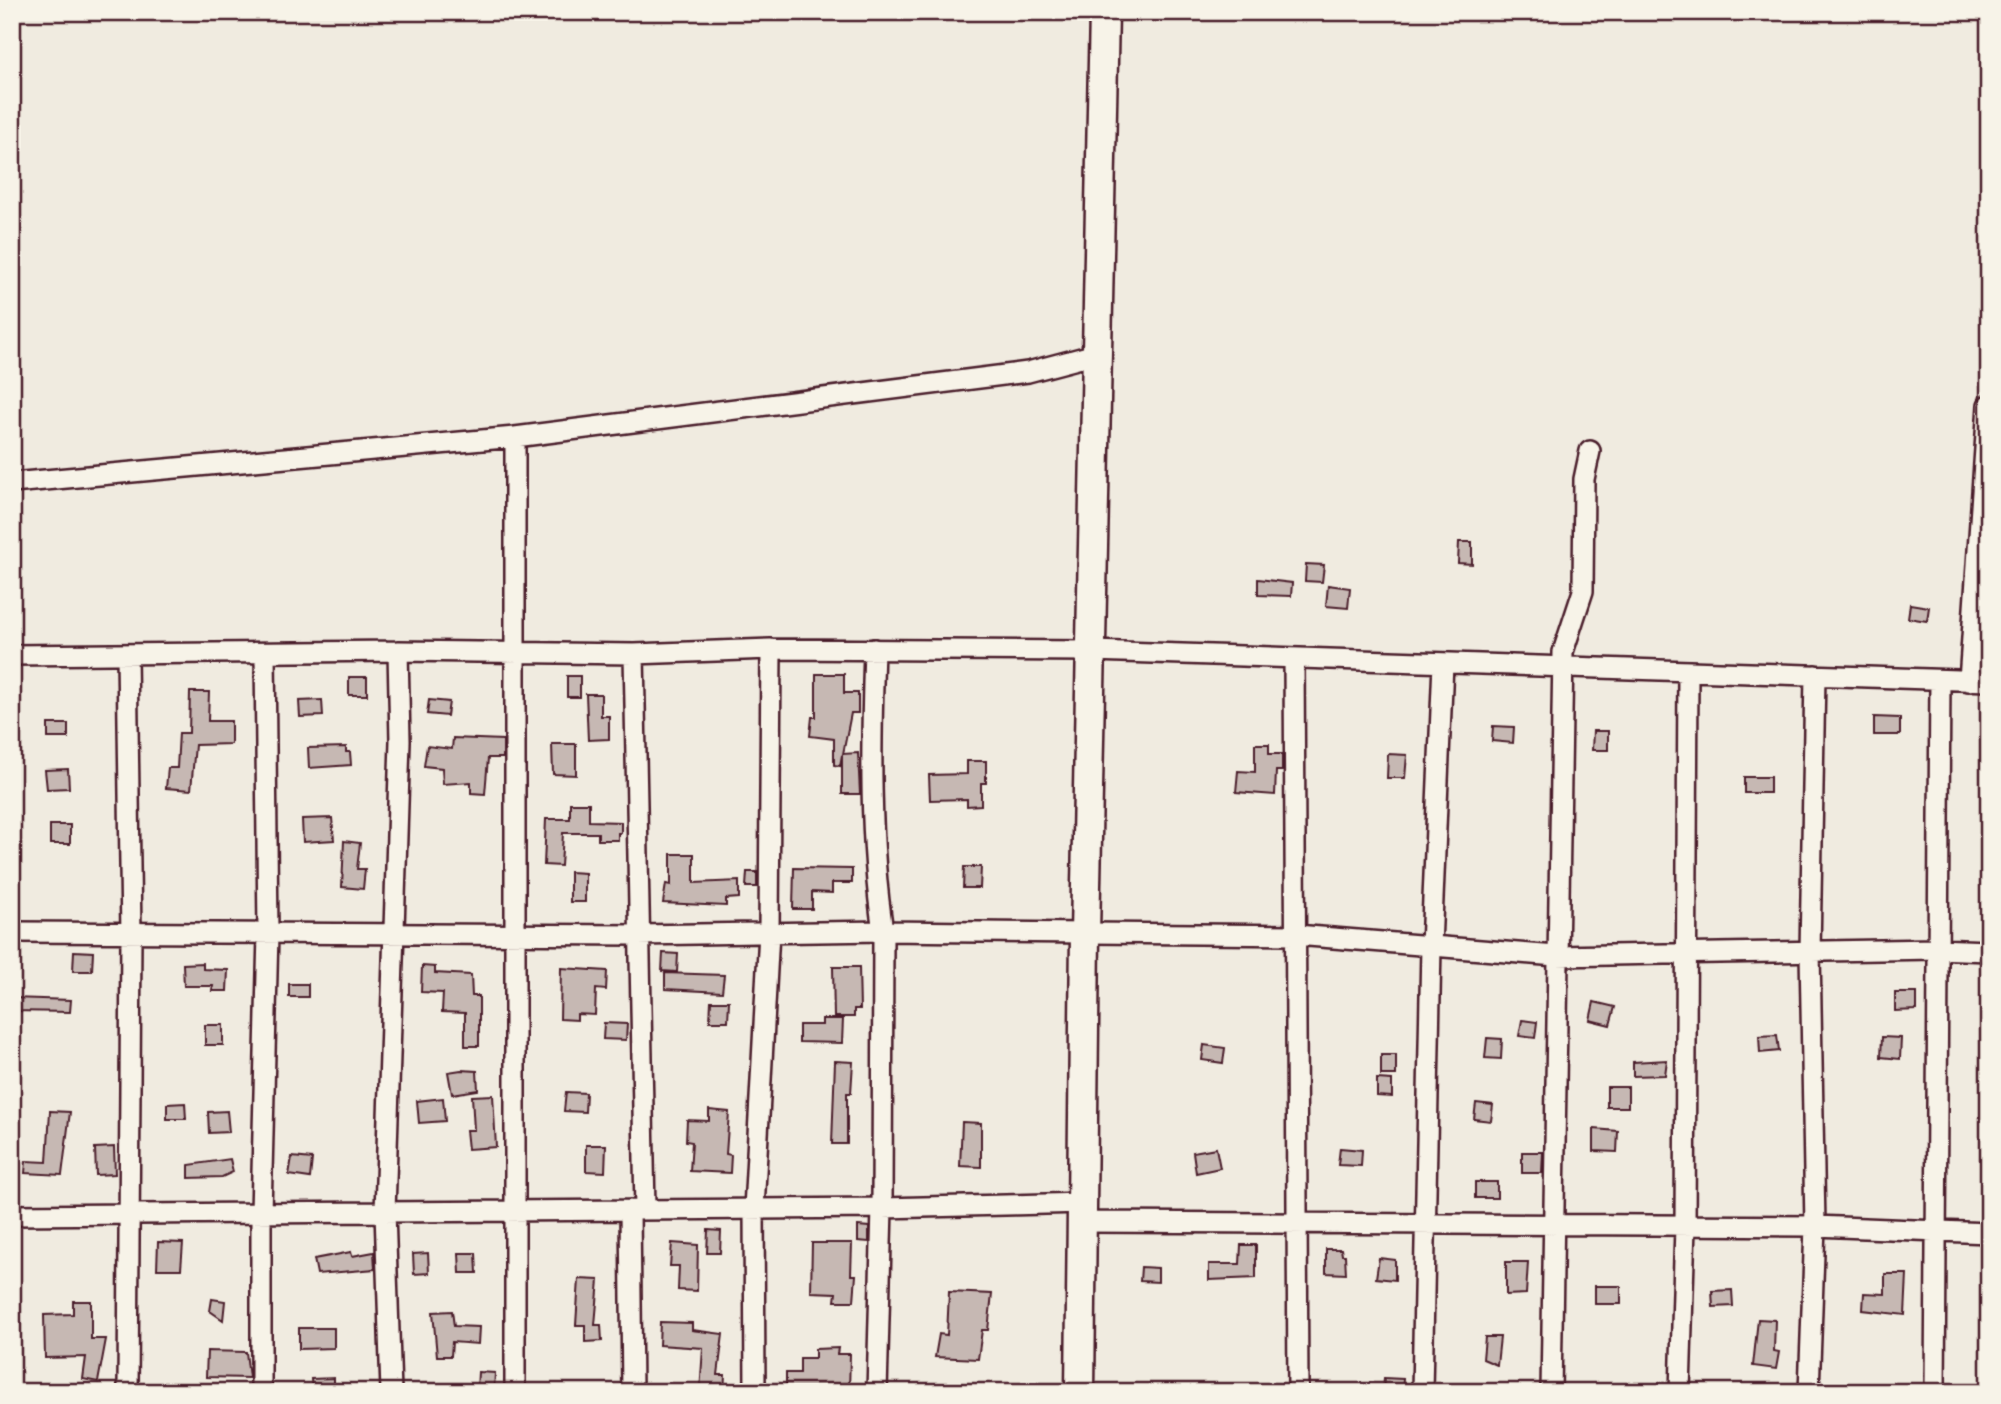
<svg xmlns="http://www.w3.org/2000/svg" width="2001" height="1404" font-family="Sriracha,sans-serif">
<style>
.building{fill:#c6b8b3;stroke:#4a1f2b;stroke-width:2}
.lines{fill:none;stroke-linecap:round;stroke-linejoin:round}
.street-casing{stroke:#4a1f2b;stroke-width:24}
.secondary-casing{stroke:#4a1f2b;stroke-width:33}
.street{stroke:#f7f3e8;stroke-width:19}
.secondary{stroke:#f7f3e8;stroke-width:28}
</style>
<rect width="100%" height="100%" fill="#f0ebe0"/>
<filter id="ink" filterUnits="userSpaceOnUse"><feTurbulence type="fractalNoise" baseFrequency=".0143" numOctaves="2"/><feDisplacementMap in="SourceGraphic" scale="14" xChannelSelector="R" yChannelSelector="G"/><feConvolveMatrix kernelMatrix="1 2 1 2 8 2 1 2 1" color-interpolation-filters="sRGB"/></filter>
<g filter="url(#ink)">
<path class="building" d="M1459 542H1472V564L1458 563Z
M1306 564 1324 565 1322 582 1305 581Z
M1258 579 1292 583 1291 596 1258 595Z
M1328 585 1350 588 1348 608 1326 606Z
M1910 604 1929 607 1927 621 1908 618Z
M816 674H844V693H858V713H851L843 754 858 753 860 794H842V755L840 766 834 765V739L810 736 812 717H816Z
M567 676H580V697H567Z
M349 677H367V695H349Z
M190 692H209L208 721H231V744L195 745 191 790 166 788 168 768H177L179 733H189Z
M586 694H601V716H609V739L588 740Z
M322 700 323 716 300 717 299 701Z
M429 700 449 702 447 716 427 714Z
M1874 717 1900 718V735H1874Z
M48 724H68V738H48Z
M1493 726 1514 727 1513 743 1492 741Z
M1593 731H1608V750H1592Z
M453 738 503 740V758H488L485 794 471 793V782L443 784 442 768 424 766 427 746 452 749Z
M552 744H576V775L553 774Z
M1255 744H1269V754H1282V771H1276L1275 795 1236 792 1238 771 1255 772Z
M346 747V752H350L351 765 309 768 308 748Z
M1388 754 1407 755 1405 778H1387Z
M967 761H986V783H981V805L967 806V799L930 800 929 775 967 774Z
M68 769 69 788 47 789 45 770Z
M1744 777H1770V793H1744Z
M570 803H589V821L621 822V833H618V840H598V833H563L561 866 544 865 546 819H570Z
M332 818 334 840 303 842 302 819Z
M50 825H70V844H50Z
M344 841 360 843 357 869H365L363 889 342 887Z
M671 854H694V883L739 881V898L726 899V906L663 903 666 884 671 885Z
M964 867H981L980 888H963Z
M794 868 852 869V883H832V893L812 892V909H793Z
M570 872 585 873V902H570Z
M747 872H757V887H746Z
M74 951 93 952 92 971H73Z
M663 953 678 954 677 972 662 971Z
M203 963V969L228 970 227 991H212L213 986H184L183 964Z
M422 966 435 967V973L471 975 472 996H479V1046H465V1013L442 1012 443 993 421 992Z
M833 967H859L860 1009H854V1017H834Z
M561 968 607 971 606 990 596 989 595 1015 577 1014V1020L560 1019Z
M665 973 724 975 722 992 665 989Z
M289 984H308V997H289Z
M1895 993H1917V1010L1895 1011Z
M12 998 71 1000 70 1012 12 1011Z
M711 1001H729L728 1021H710Z
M1594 1002 1615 1007 1610 1025 1590 1020Z
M822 1019H843L842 1043 799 1042V1025H822Z
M1522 1020 1537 1022 1535 1038 1519 1036Z
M604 1023 627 1024 626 1040 603 1039Z
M205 1025H223V1045H205Z
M1777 1035 1779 1051 1760 1053 1759 1036Z
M1882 1037 1901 1038 1900 1059 1881 1057Z
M1487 1038 1502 1039 1501 1059 1485 1058Z
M1204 1045 1225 1048 1223 1063 1202 1060Z
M1381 1055H1396V1075H1381Z
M1667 1060 1665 1075 1633 1076V1062Z
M835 1061 853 1062 851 1093H847V1144H832Z
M461 1070 477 1071 478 1090 452 1094 448 1072Z
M1377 1079 1392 1080V1097L1377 1096Z
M1607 1087H1628V1107H1607Z
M566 1092 586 1093 585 1112 564 1111Z
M493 1095 496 1147 468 1149 466 1130H474L472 1096Z
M443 1098 445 1121 419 1123 417 1101Z
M185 1103 186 1119H167V1104Z
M1476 1103 1493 1105 1491 1121 1474 1119Z
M709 1110 729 1112 726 1154 731 1155 730 1173 690 1171 692 1142 686 1141 687 1120 709 1121Z
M50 1111 70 1112 62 1175 25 1173 26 1161 47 1162Z
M227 1111 229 1132 209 1133 208 1112Z
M962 1122 981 1123V1167L960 1166Z
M1594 1129 1618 1131 1617 1152 1594 1151Z
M586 1145H606L605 1172 586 1171Z
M114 1147 115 1174 96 1175 95 1148Z
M1216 1148 1220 1168 1196 1173 1193 1152Z
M1340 1148 1362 1150 1361 1166 1338 1165Z
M1522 1152H1543L1542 1173H1522Z
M292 1157 312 1159 310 1178 289 1175Z
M230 1159 233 1172 222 1177 189 1178V1165Z
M1475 1182H1497V1198H1475Z
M858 1226 869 1227V1242L858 1241Z
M708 1230 721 1231 720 1253H707Z
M158 1242 183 1243 181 1269H157Z
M672 1243 698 1245 697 1291 678 1290 679 1266H670Z
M812 1243H852L851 1275H856L854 1301H835L836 1293 811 1292Z
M1241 1245H1256V1278L1209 1280V1264H1240Z
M1326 1249H1341L1342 1255H1345L1346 1274 1326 1273Z
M351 1252 352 1256 374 1252 375 1269 317 1274 314 1259Z
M428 1253 429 1273 414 1274 413 1254Z
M459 1253H476L477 1273H460Z
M1379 1258 1395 1260V1280L1376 1278Z
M1506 1262H1528L1526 1294 1506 1295Z
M1141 1267 1158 1268V1282L1140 1281Z
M1885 1274H1907L1905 1315 1863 1310 1864 1293 1885 1294Z
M579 1279 599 1280 595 1325H601L602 1341 585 1342V1325H576Z
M1595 1286H1621V1304H1595Z
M1732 1290 1733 1306 1713 1307 1712 1291Z
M949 1292 992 1294 988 1330H982L978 1359 935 1357 939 1334 947 1335Z
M212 1299 225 1301 223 1320 210 1311Z
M73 1301H91V1339H106L98 1382 83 1379 86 1357 45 1358 44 1315 73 1314Z
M452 1311 454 1326 479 1327 478 1344 452 1342 451 1356H437L433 1312Z
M1758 1319 1775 1320 1774 1351 1779 1352 1776 1369 1753 1366Z
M660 1322 692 1323V1330L723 1334 718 1375H725L724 1392H700L703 1348 659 1345Z
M299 1328H334V1348L299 1349Z
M1485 1337H1500L1497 1365 1483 1359Z
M838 1348 837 1354H850L849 1392H786V1373H800V1358H815V1349Z
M207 1351 246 1352 249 1378 206 1377Z
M478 1372 495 1373 494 1390 477 1389Z
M334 1378V1392H312L311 1379Z
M1384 1378 1403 1379 1402 1392H1383Z"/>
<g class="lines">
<g class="street-casing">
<path id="street" d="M12 483 515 437
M874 649C871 742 869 839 883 931L882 1208 877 1392
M127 654 131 935 128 1392
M634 654 645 1210
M12 655 398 651 634 654 771 649 1092 651 1989 681
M1294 658 1298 1392
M1969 681 1988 405
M12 932 639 935 883 931 1296 935 1556 956 1936 949 1989 951
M630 1210 632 1392
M12 1215 882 1208 1084 1203
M1084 1222 1815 1226 1989 1233
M261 1392V1213L268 933 265 653
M391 1392 385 1212 400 741 398 651
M515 1392V437L1028 372 1096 354
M755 1392 754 1209 769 932 771 649
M1422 1392 1431 946 1443 663
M1551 1392 1563 652 1583 591 1584 479 1590 451
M1680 1392 1685 1226 1688 671
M1809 1392 1815 1226 1810 952 1815 675
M1935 1392 1940 680"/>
</g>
<g class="secondary-casing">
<path id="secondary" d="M1080 1392 1085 934 1104 12"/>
</g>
<use href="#street" class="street"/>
<use href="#secondary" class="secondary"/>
</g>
</g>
<rect width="2001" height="1404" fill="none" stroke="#f7f3e8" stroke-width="42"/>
<rect x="21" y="21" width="1959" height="1362" fill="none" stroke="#4a1f2b" stroke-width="2.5" filter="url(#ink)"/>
</svg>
